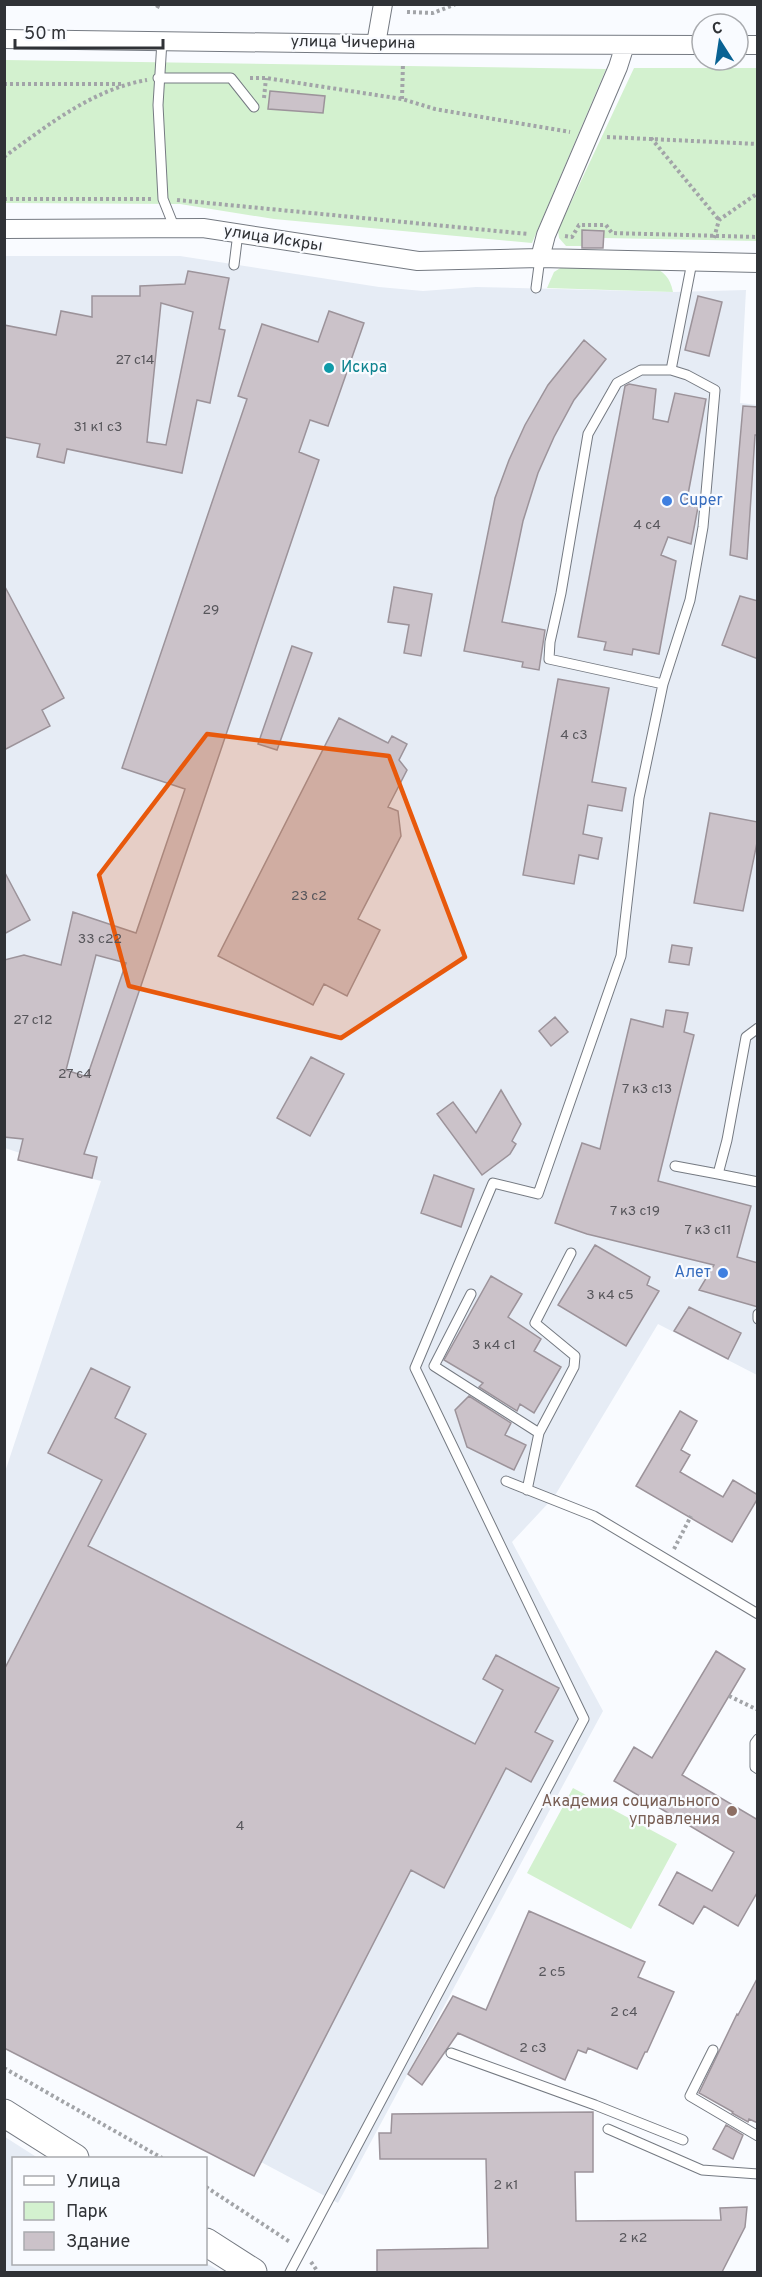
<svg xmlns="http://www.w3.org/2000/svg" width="762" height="2277" font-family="Overpass,sans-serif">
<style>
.built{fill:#e6ecf5}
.green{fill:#d3f1cf}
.building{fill:#cbc2c9;stroke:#9c939a;stroke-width:1.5;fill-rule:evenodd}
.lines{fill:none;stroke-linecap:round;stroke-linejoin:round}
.service-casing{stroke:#757a82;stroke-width:11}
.minor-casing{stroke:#757a82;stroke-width:20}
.secondary-casing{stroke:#757a82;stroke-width:29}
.path{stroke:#a2a4a8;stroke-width:4;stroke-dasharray:3 3;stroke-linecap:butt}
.service{stroke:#fff;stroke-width:9}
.minor{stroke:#fff;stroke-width:18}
.secondary{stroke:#fff;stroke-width:27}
.marked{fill:#e8590c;fill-opacity:0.2;stroke:#e8590c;stroke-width:4.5;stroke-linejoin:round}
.culture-dot{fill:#0f9aa8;stroke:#f9fbff;stroke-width:2}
.shop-dot{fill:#3f7fe0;stroke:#f9fbff;stroke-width:2}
.education-dot{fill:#8d6e63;stroke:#f9fbff;stroke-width:2}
.labels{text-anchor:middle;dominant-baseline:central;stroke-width:4.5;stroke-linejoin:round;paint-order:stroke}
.number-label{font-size:14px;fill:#57565b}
.street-label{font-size:16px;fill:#303236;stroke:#f9fbff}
.culture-label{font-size:16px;fill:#0d838f;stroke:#f9fbff;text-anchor:start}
.shop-label{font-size:16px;fill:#366cbe;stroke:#f9fbff;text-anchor:start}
.education-label{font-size:16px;fill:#785e54;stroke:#f9fbff;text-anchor:end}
</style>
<rect width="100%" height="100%" fill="#f9fbff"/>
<path class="built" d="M4 256H180L379 287 423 291 476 287 673 292 746 290 740 403 758 405 757 1375 658 1324 554 1497 512 1542 603 1711 338 2203 261 2162 5 2048V1472L101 1181 18 1160 20 1153 5 1148Z
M5 2137 38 2158H14V2264L206 2263 221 2272H5Z"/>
<path class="green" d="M5 60 606 69 532 243 274 219 180 204 5 203Z
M634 68H757V241L604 238V231L583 230 582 246H566L559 238 558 230Z
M652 266C664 272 670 277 673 292L547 288 554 272 562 267Z
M573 1788 677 1844 631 1929 527 1873Z"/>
<path class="building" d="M270 91 325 96 323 113 268 109Z
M582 230 604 231 603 248H582Z
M188 271 229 278 219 329 225 330 210 403 197 400 182 473 67 449 64 463 37 457 40 444 4 437V325L56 335 61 311 92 317V296H140V286L185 284ZM161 303 193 312 166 445 147 442Z
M698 296 722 302 709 356 685 350Z
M329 311 364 323 328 426 310 420 299 452 319 460 84 1154 97 1157 92 1178 18 1160 23 1139 4 1137V960L24 955 61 965 73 912 136 933 185 789 122 768 247 399 238 396 262 324 318 342ZM96 955 126 963 87 1077 66 1070Z
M584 340 606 359 574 400 554 437 538 473 523 521 502 622 545 630 539 670 522 667 523 662 464 651 495 498 509 460 525 425 548 385Z
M629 384 656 389 653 419 668 422 675 393 706 399 686 505 698 507 691 544 668 537 661 555 676 561 659 654 633 649 632 655 604 650 606 642 578 637 625 386Z
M743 406 758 407V435H755L747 559 730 555Z
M4 585 64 698 42 710 50 726 4 750Z
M394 587 432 594 421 656 404 653 409 625 388 622Z
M740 596 758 601V659L722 645Z
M292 646 312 653 277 750 258 744Z
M558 679 609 688 592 782 626 788 622 811 588 805 583 834 602 838 598 859 579 855 574 884 523 875Z
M339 718 388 743 392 736 407 744 399 760 407 770 388 807 398 811 401 836 358 919 380 930 347 996 324 984 313 1005 218 956Z
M710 813 758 822V838L743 911 694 903Z
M4 871 30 920 4 934Z
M672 945 692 948 689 965 669 962Z
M666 1010 688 1013 684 1032 694 1035 658 1181 751 1206 737 1257 758 1263V1307L699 1290 714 1265 587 1234 555 1223 582 1143 600 1149 631 1019 663 1027Z
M555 1017 568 1032 551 1046 539 1031Z
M311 1057 344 1074 310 1136 277 1118Z
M501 1090 521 1124 512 1141 516 1144 510 1154 482 1175 437 1114 453 1102 476 1133Z
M434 1175 474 1189 461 1227 421 1213Z
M595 1245 650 1277 647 1285 659 1291 626 1346 558 1305Z
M491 1276 522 1294 508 1317 541 1339 534 1351 561 1367 534 1413 520 1404 517 1411 479 1387 483 1383 444 1360Z
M689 1307 741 1333 728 1359 674 1331Z
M91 1368 130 1387 115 1418 146 1434 88 1546 475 1744 503 1690 483 1679 496 1655 559 1688 535 1732 553 1741 531 1782 506 1768 444 1888 411 1870 254 2176 4 2048V1670L102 1480 48 1453Z
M469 1396 511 1423 505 1435 526 1445 514 1470 467 1447 455 1410Z
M680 1411 697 1421 681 1450 690 1455 680 1472 723 1497 733 1480 758 1495V1498L732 1542 636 1486Z
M716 1651 745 1669 682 1775 758 1820V1891L738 1926 704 1906 693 1924 659 1905 677 1872 712 1891 734 1852 614 1781 634 1747 652 1758Z
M529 1911 645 1962 638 1977 674 1992 647 2052H645L637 2069 588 2048 586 2053 578 2050 565 2080 458 2033 422 2085 408 2074 453 1996 486 2010Z
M758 1977V2123L749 2119 748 2122 732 2113 733 2112 699 2093 737 2014 738 2015Z
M593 2112V2172H575L576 2221 721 2220 720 2208 747 2207 745 2227 722 2272H377V2250L488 2248 486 2159H380L379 2133H391L392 2114Z
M726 2125 743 2135 733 2159 713 2149Z"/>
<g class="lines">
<g class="service-casing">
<path id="service" d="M162 41 158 105 163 199 175 229
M158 78H231L254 107
M234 265 238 233
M536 288 540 258
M663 684 549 659 550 642 561 593 588 434 617 383 641 370H671
M758 1028 746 1037 727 1140 718 1174 758 1182
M675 1166 718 1174
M471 1294 434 1366 539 1433 527 1490
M758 1314V1319
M539 1433 574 1367 575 1356 535 1323 571 1253
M506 1481 594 1516 758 1614
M758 1739 755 1743V1767L758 1769
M713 2050 690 2096 758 2136
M451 2053 595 2105 683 2140
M608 2129 702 2170 758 2174
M290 2272 584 1719 415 1368 493 1183 538 1194 621 956 639 798 663 684 690 600 703 527 715 390 687 375 671 370 692 262"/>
</g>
<g class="minor-casing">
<path id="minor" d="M4 39 376 44 702 45
M376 44 383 4
M625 45 618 67 546 235 540 258 758 263
M738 45H758
M4 229 203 228 418 261 540 258"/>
</g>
<g class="secondary-casing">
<path id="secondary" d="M4 2113 75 2158
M206 2242 253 2272"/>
</g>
<path class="path" d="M18 5V4
M157 8 159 4
M407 12 433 13 456 4
M250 78H266L402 99 435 109 570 132
M4 84H121
M264 98 266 78
M402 99 403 63
M607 137 758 144
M651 138 719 220
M4 157C48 125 93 89 147 80
M4 199H151
M177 200 528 234
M565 236 572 237 579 225H606L612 233 758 237
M714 238 719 220 758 193
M674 1549 691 1516
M729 1696 758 1710
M4 2068 162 2158
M206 2187 290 2242
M311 2262 318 2272"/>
<use href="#service" class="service"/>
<use href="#minor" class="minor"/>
<use href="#secondary" class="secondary"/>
</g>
<path class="marked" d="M207 734 389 756 465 957 341 1038 129 986 99 875Z"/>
<circle class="culture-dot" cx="329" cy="368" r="6"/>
<g class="shop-dot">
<circle cx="667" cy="501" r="6"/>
<circle cx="723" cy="1273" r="6"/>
</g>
<circle class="education-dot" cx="732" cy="1811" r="6"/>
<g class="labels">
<g class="number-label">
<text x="135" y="360">27 c14</text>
<text x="98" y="427">31 к1 с3</text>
<text x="647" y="525">4 с4</text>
<text x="211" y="610">29</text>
<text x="574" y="735">4 с3</text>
<text x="309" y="896">23 с2</text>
<text x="100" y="939">33 с22</text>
<text x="33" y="1020">27 с12</text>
<text x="75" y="1074">27 с4</text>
<text x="647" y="1089">7 к3 с13</text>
<text x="635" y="1211">7 к3 с19</text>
<text x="708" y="1230">7 к3 с11</text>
<text x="610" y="1295">3 к4 с5</text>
<text x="494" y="1345">3 к4 с1</text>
<text x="240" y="1826">4</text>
<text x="552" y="1972">2 с5</text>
<text x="624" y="2012">2 с4</text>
<text x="533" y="2048">2 с3</text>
<text x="506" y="2185">2 к1</text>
<text x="633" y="2238">2 к2</text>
</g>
<g class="street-label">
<text transform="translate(353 43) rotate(1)">улица Чичерина</text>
<text transform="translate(273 239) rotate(9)">улица Искры</text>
</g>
<g class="culture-label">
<text x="341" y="368">Искра</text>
</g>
<g class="shop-label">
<text x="679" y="501">Cuper</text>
<text x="711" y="1273" text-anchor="end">Алет</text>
</g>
<g class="education-label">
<text x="720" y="1802">Академия социального<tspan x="720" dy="18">управления</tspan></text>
</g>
</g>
<rect width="762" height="2277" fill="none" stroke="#303236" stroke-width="12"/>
<rect x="12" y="2157" width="195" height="108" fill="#f9fbff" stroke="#a9abaf" stroke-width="1.5"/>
<rect x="24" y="2176" width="30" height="9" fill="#ffffff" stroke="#a9abaf" stroke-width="1.5"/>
<text x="66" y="2187" font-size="18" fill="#303236">Улица</text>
<rect x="24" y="2202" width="30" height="18" fill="#d3f1cf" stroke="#a9abaf" stroke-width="1.5"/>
<text x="66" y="2217" font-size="18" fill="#303236">Парк</text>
<rect x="24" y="2232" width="30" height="18" fill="#cbc2c9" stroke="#a9abaf" stroke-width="1.5"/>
<text x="66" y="2247" font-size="18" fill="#303236">Здание</text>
<g transform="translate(720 42) rotate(348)"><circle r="28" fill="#f9fbff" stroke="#a9abaf" stroke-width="1.5"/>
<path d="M0-4.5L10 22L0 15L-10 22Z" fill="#096293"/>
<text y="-9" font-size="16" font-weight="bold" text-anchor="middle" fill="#303236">С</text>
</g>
<path d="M15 39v9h148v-9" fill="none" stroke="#303236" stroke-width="3"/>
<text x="24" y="39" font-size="18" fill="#303236" stroke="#f9fbff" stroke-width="4.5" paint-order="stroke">50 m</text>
</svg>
